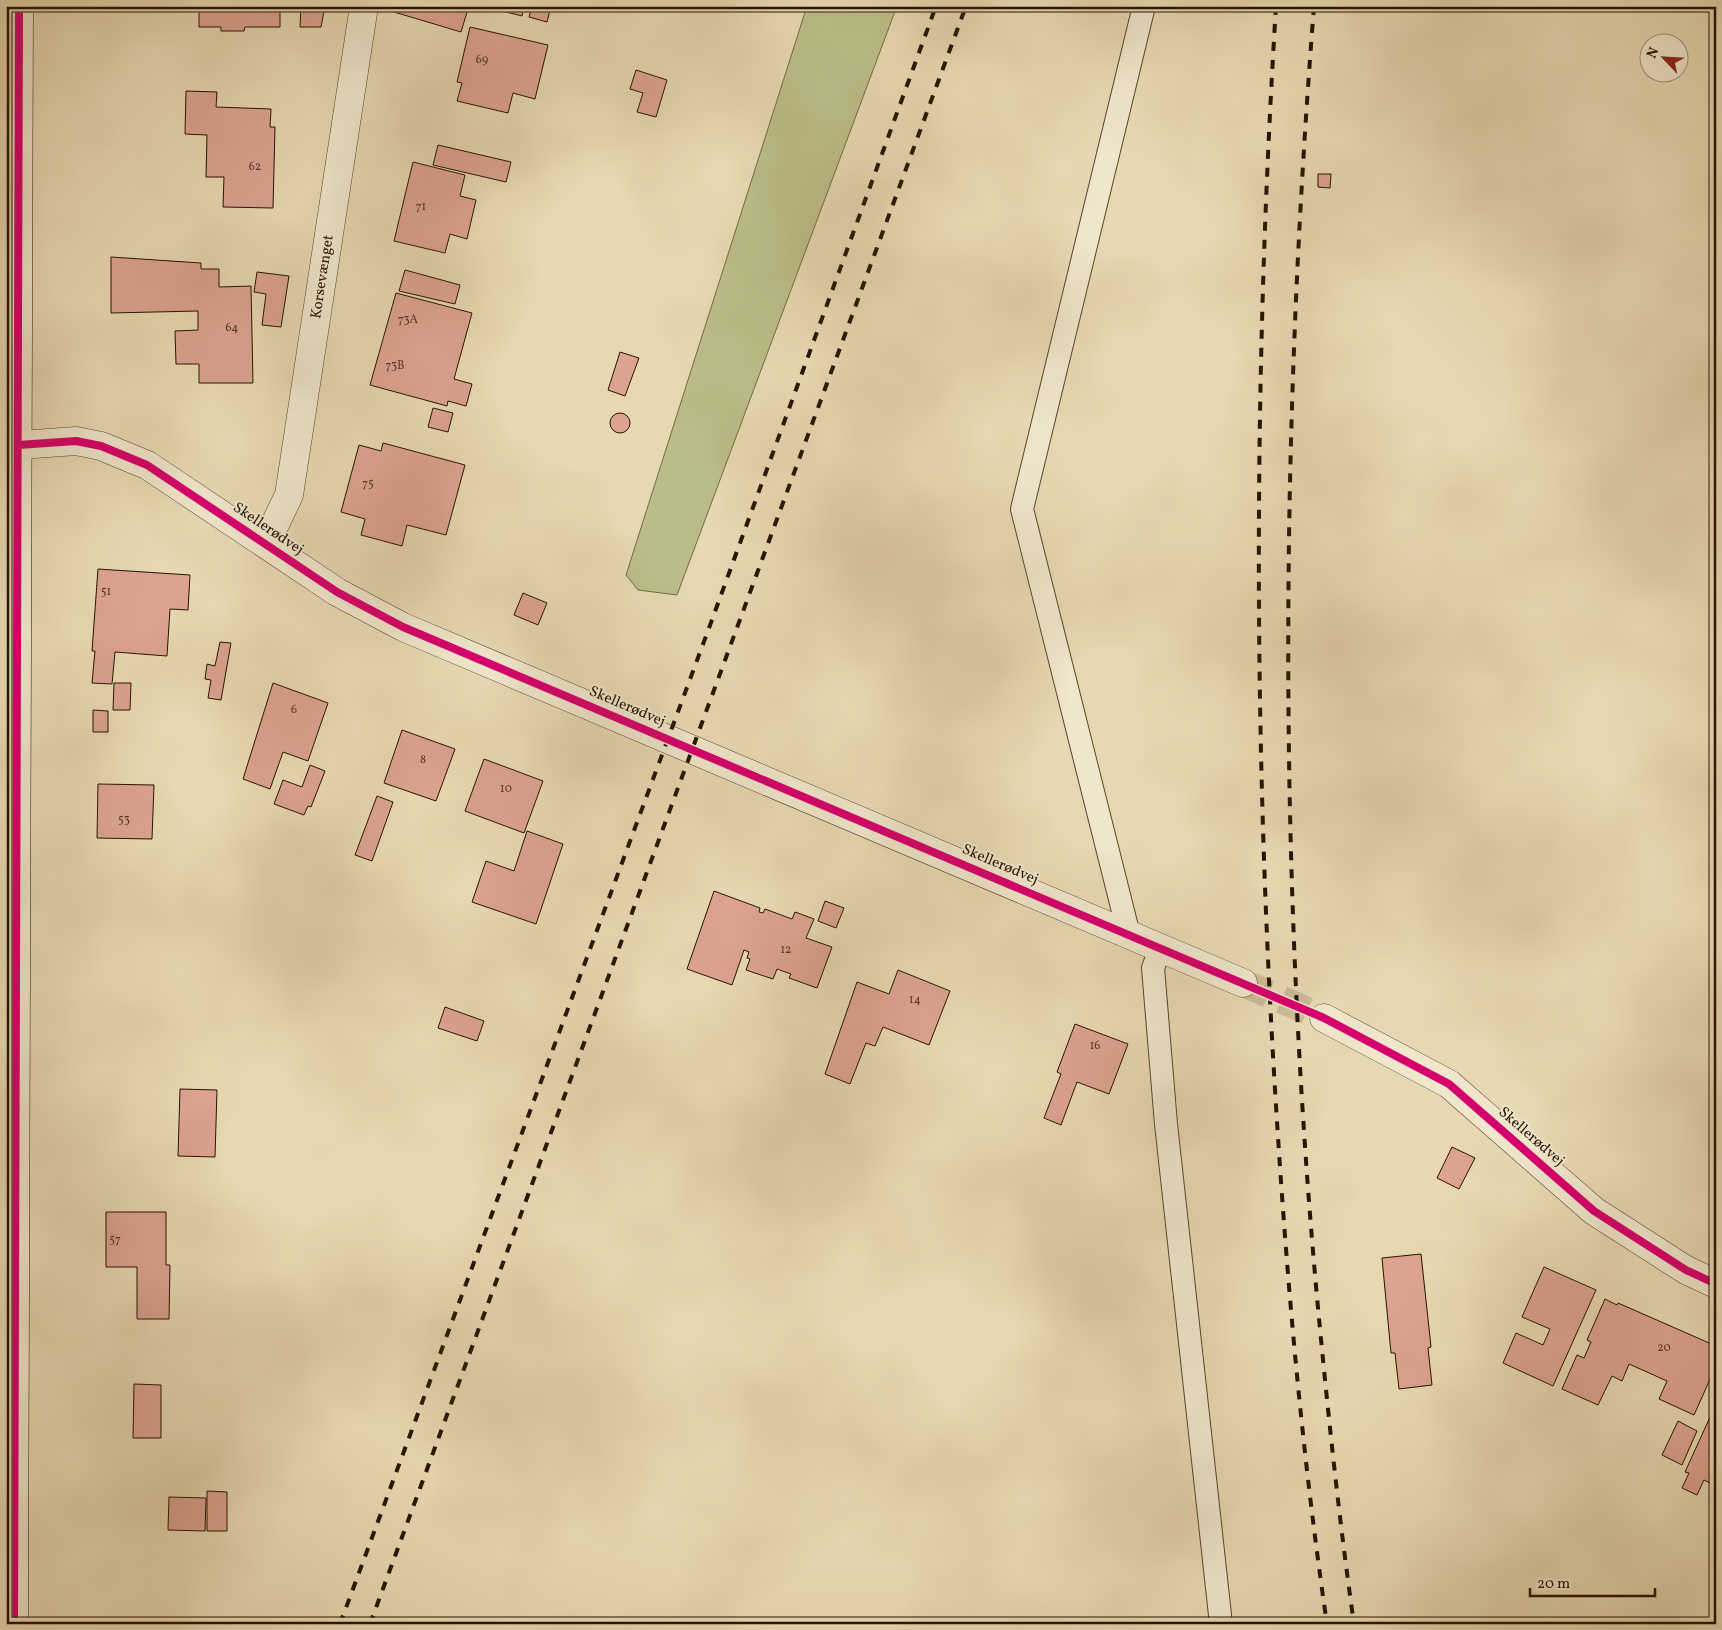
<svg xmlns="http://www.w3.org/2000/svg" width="1722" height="1630" font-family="Vollkorn,serif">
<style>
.green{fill:#bbbd88;stroke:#716844}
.building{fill:#dca390;stroke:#271300}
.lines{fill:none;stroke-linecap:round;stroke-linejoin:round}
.minor-tunnel{stroke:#caba96;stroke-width:28;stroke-dasharray:28 14;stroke-linecap:butt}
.service-casing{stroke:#57442c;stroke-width:24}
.minor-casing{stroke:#57442c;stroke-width:29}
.secondary-casing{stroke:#271300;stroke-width:29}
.service{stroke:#efe6cc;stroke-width:22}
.minor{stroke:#efe6cc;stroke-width:28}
.secondary{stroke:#efe6cc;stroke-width:28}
.rail{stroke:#271300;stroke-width:4;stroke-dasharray:9 9;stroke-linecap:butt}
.cycleway-casing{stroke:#efe6cc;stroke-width:11}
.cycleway{stroke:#d6006c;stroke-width:8}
.labels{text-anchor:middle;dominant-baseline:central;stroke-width:4;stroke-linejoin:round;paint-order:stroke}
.number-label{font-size:12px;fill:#543724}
.street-label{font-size:15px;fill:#271300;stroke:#efe6cc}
</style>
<rect width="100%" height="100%" fill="#e7d8b1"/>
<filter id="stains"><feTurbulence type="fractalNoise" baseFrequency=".004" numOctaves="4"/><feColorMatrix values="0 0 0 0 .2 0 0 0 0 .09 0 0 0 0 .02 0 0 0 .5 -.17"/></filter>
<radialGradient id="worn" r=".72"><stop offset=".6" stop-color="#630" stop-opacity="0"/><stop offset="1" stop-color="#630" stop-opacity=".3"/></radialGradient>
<path class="green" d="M807 6H897L677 595 638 590 626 575Z"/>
<path class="building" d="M199 6H280V27H245L244 31H221V27H199Z
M301 6H325L321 27H300Z
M395 6H459L468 9 461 32 394 12Z
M504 6H524L522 16 502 11Z
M532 6H551L547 22 529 17Z
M470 27 548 45 535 99 513 93 508 113 457 101 462 83 457 82Z
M636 70 667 80 656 117 637 112 643 93 630 89Z
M186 91 217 92 216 107 271 109 270 127H275L273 208 223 207 224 177H206L207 135 185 134Z
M438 145 511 162 506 182 433 165Z
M413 162 465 175 460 196 476 200 467 239 450 234 445 253 394 241Z
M1318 174H1331L1330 188 1318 187Z
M111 257 201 263V269H219V287L251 286 253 383H199V364H176L175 331 198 330V311L111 313Z
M405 270 460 285 455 304 399 291Z
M257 272 289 276 281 327 262 325 266 294 254 292Z
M396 293 472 313 454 379 472 384 466 406 448 401 447 406 370 385Z
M620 352 639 358 625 396 608 390Z
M433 408 453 413 448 432 428 427Z
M610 423a10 10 0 1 1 20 0a10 10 0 1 1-20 0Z
M383 443 465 465 446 535 407 525 402 546 361 535 365 519 341 512 359 445 381 451Z
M98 569 190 575 188 610 170 609 167 656 115 652 112 684 92 683 95 651H92Z
M523 593 547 603 538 625 514 615Z
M220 642 231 643 221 700 208 698 211 680 205 679 207 664 215 666Z
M114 683H131L130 710H113Z
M273 683 328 703 308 761 283 752 270 789 243 779Z
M93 710 108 711V732H93Z
M402 730 455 749 436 801 384 783Z
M484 759 543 781 524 833 465 811Z
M310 765 325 771 311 807 308 806 304 815 274 804 283 780 302 787Z
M98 784 154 785 152 839 97 838Z
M377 796 393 802 372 861 355 855Z
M527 831 563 844 536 924 472 902 486 861 514 871Z
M714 891 760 908 759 912 763 913 765 909 792 919 795 912 814 919 806 938 832 947 817 988 789 978 791 974 777 969 773 979 746 970 750 959 747 958 749 952 744 950 732 985 687 969Z
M825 901 844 908 836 928 818 921Z
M898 970 950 991 929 1045 883 1027 875 1046 866 1043 850 1084 825 1074 857 982 889 994Z
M445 1007 484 1021 477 1041 438 1028Z
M1075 1024 1128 1044 1109 1094 1077 1082 1061 1125 1044 1118 1061 1074 1057 1072Z
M180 1089 217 1090 215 1157 178 1156Z
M1452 1147 1475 1158 1459 1189 1437 1178Z
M106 1212H166V1265H170L169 1319H137V1267H106Z
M1421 1254 1431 1347 1428 1348 1432 1385 1399 1389 1395 1353H1391L1382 1258Z
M1544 1267 1596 1290 1553 1386 1503 1363 1516 1333 1543 1345 1550 1329 1522 1317Z
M1605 1299 1617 1305 1618 1303 1716 1346V1366L1694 1415 1659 1399 1667 1381 1629 1364 1622 1381 1612 1376 1598 1405 1562 1389 1577 1355 1584 1358 1591 1342 1587 1340Z
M134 1384 161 1385V1438H133Z
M1711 1415 1716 1418V1486L1704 1480 1697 1495 1682 1488 1689 1473 1685 1472Z
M1678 1421 1697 1431 1682 1465 1662 1455Z
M207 1491 227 1492V1531H207Z
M169 1497 206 1498 205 1531 168 1530Z"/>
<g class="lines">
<path class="minor-tunnel" d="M1243 983 1324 1018"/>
<g class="service-casing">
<path id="service" d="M1129 935 1022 509 1144 6
M1161 947 1153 968 1166 1124 1221 1624"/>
</g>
<g class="minor-casing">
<g id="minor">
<path d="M6 446 76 441 101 446 147 465 337 592 403 627 1243 983"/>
<path id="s1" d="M266 543 289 495 364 6"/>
<path d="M1324 1018 1449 1084 1594 1211 1686 1270 1716 1284"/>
</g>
</g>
<g class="secondary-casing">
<path id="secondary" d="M14 1624 19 6"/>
</g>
<use href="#service" class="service"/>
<use href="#minor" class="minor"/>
<use href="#secondary" class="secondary"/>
<path class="rail" d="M1276 6C1254 362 1253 717 1274 1073 1285 1257 1300 1441 1327 1624
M1314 6C1280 440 1278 875 1318 1308 1328 1413 1339 1519 1354 1624
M340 1624 709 628 936 6
M370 1624 966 6"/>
<g class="cycleway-casing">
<path id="cycleway" d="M18 445 76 441 101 446 147 465 337 592 403 627 1324 1018 1449 1084 1594 1211 1686 1270 1716 1284
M14 1624 19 6"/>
</g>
<use href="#cycleway" class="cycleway"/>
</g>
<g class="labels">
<g class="number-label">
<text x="482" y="60">69</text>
<text x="255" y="167">62</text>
<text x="421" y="207">71</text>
<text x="408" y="320">73A</text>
<text x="232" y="328">64</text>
<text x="395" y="366">73B</text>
<text x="368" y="484">75</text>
<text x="106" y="592">51</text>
<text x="294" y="710">6</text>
<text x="423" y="760">8</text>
<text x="506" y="789">10</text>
<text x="124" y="820">53</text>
<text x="786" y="950">12</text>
<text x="915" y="1000">14</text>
<text x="1095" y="1046">16</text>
<text x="115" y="1240">57</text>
<text x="1664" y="1348">20</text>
</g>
<g class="street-label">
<text stroke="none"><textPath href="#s1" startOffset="274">Korsevænget</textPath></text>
<text transform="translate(268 529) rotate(34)">Skellerødvej</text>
<text transform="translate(627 707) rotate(23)">Skellerødvej</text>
<text transform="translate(1000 865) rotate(23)">Skellerødvej</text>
<text transform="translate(1531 1137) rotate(41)">Skellerødvej</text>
</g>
</g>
<rect width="1722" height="1630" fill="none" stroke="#e7d8b1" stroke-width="25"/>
<rect x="8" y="8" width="1707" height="1615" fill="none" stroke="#271300" stroke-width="2.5"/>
<rect x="12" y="12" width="1697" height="1605" fill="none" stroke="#271300"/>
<g transform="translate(1664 58) rotate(295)"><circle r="24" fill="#efe6cc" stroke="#9f927a"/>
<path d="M0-4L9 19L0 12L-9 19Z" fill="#8f2418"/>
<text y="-8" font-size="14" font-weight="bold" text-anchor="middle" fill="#271300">N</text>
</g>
<path d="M1530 1588v8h125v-8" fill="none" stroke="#271300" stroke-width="2.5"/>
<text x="1537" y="1588" font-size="15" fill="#271300" stroke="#efe6cc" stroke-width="4" paint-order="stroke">20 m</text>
<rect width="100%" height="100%" filter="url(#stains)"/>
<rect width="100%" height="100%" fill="url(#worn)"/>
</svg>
